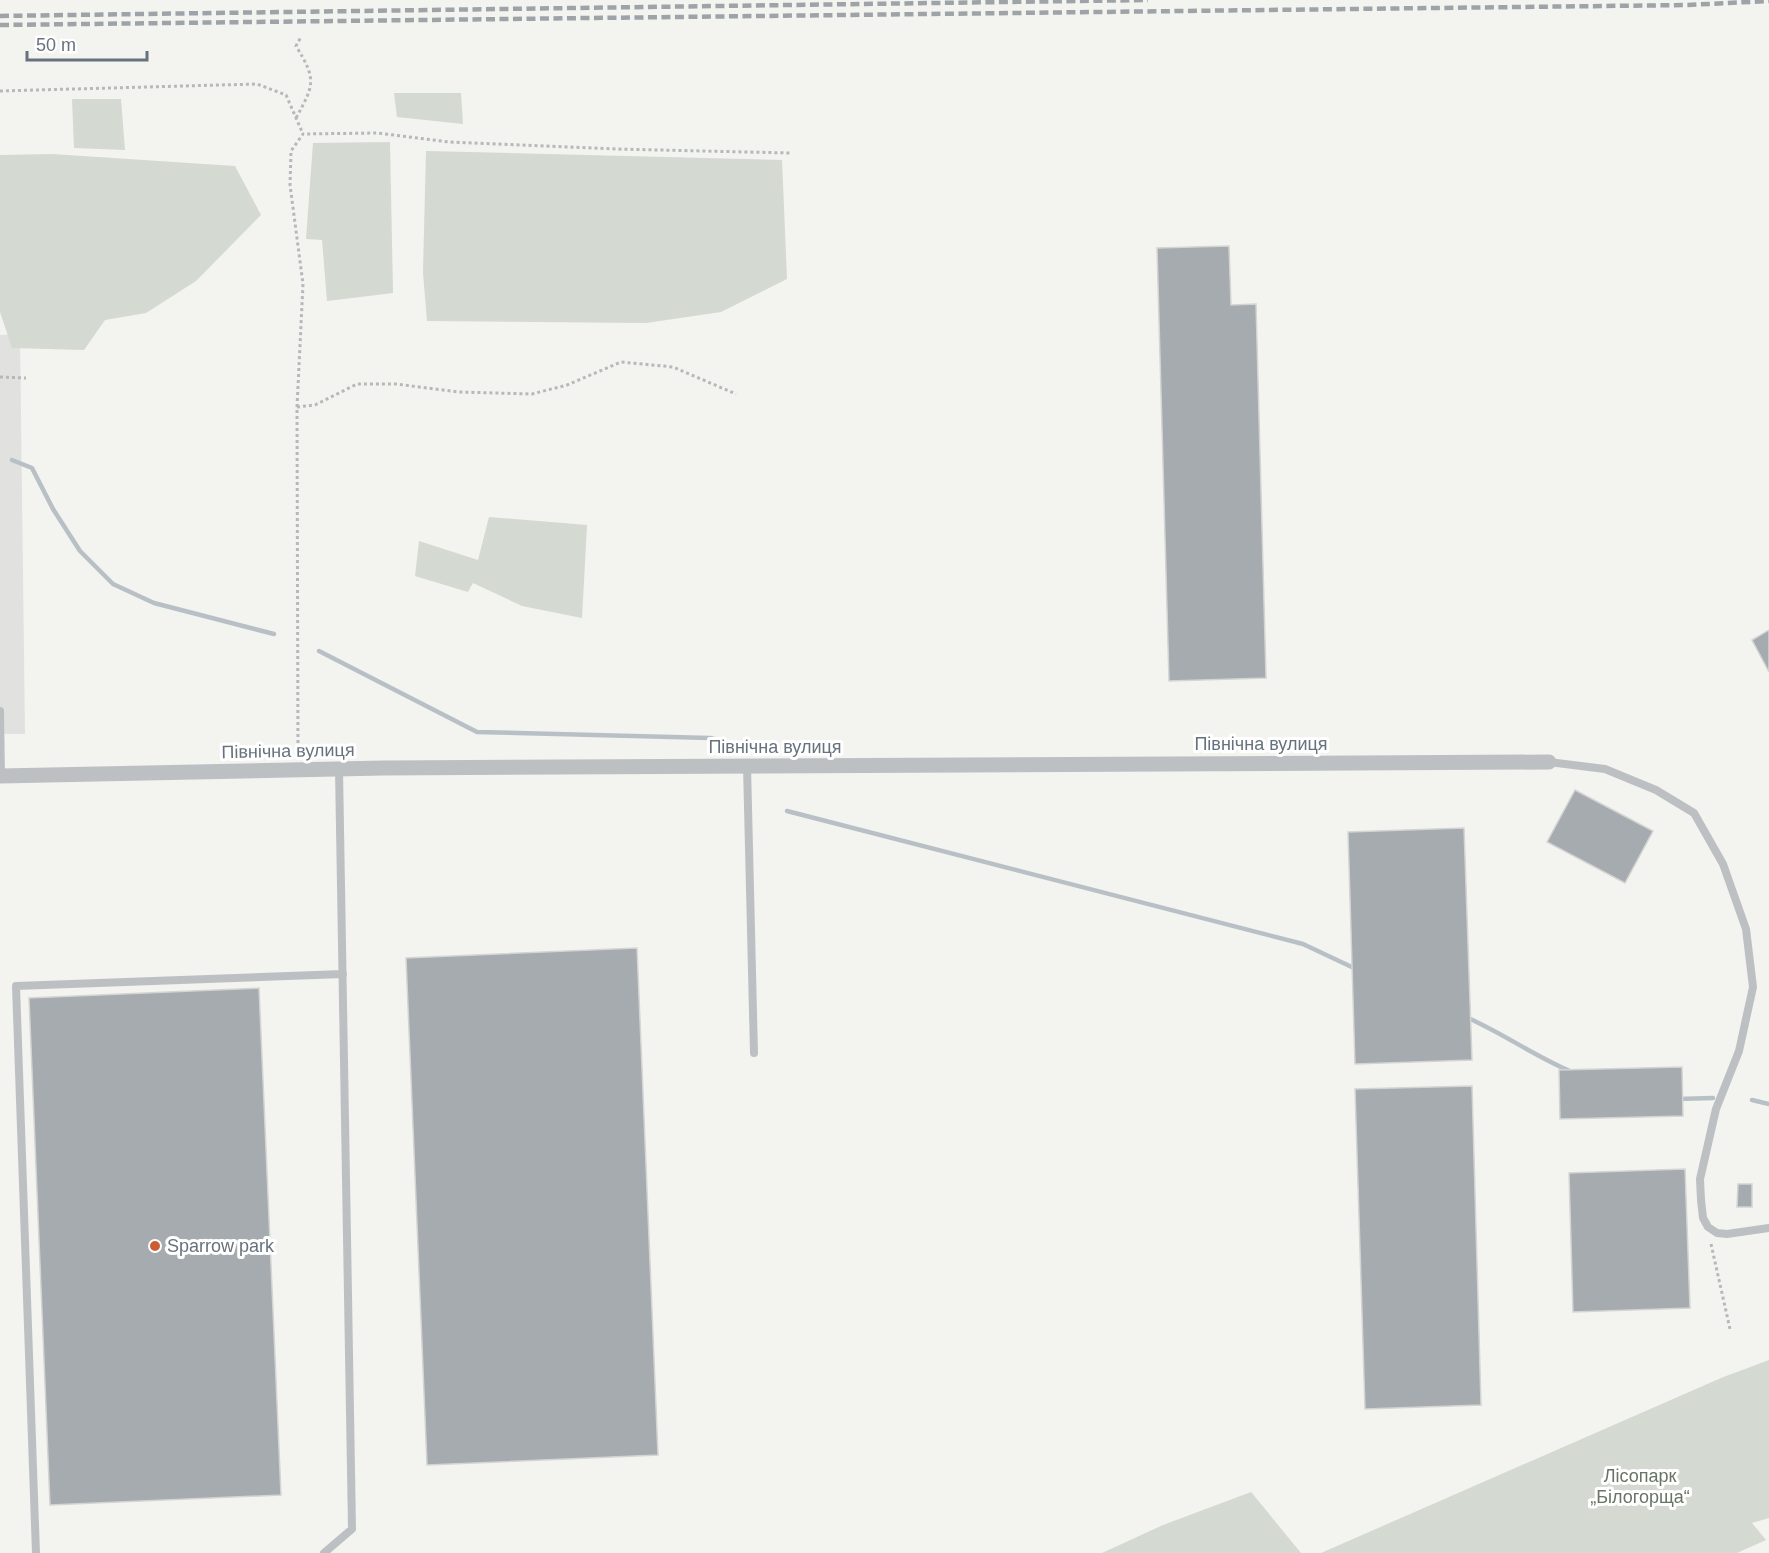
<svg xmlns="http://www.w3.org/2000/svg" width="1769" height="1553" font-family="Arial,sans-serif">
<style>
.built{fill:#e1e2e0}
.green{fill:#d4d9d1}
.lines{fill:none;stroke-linecap:round;stroke-linejoin:round}
.stream{stroke:#b8c0c5;stroke-width:4.5}
.building{fill:#a5abaf;stroke:#d4d4d3;stroke-width:1.5}
.path{stroke:#b6b9ba;stroke-width:3;stroke-dasharray:3 3;stroke-linecap:butt}
.lane{stroke:#bdc0c3;stroke-width:8}
.street{stroke:#bdc0c3;stroke-width:15}
.rail{stroke:#9ea3a8;stroke-width:4.5;stroke-dasharray:9 4.5;stroke-linecap:butt}
.poi-dot{fill:#cc5e37;stroke:#fff;stroke-width:2}
.labels{text-anchor:middle;dominant-baseline:central;stroke-width:6;stroke-linejoin:round;paint-order:stroke}
.street-label{font-size:18px;fill:#66727d;stroke:#fff}
.poi-label{font-size:18px;fill:#66727d;stroke:#fff;text-anchor:start}
.park-label{font-size:18px;fill:#677564;stroke:#fff}
</style>
<rect width="100%" height="100%" fill="#f3f3f0"/>
<path class="built" d="M20 334 25 734H0V335Z"/>
<path class="green" d="M394 93H461L463 124 397 117Z
M72 99H121L125 150 74 148Z
M390 142 393 293 327 301 322 240 306 239 313 143Z
M426 151 782 160 787 279 721 312 646 323 427 321 423 273Z
M52 154 235 166 261 215 196 281 146 313 105 320 84 350 12 348 0 312V155Z
M489 517 587 525 582 618 522 606 473 583 468 592 415 576 419 541 478 560Z
M1769 1360V1518L1752 1523 1766 1540 1737 1553H1321L1721 1378Z
M1251 1492 1301 1553H1102L1163 1525Z"/>
<g class="lines">
<path class="stream" d="M12 460 32 468 53 509 80 551 113 584 154 603 274 634
M319 651 477 732 710 738 741 746
M787 811 1303 944 1356 969
M1468 1018C1504 1034 1536 1057 1572 1072
M1677 1099 1713 1098
M1752 1100 1769 1104"/>
</g>
<path class="building" d="M1229 246 1231 305 1256 304 1266 678 1169 681 1157 248Z
M1769 630V672L1752 640Z
M1575 790 1653 831 1625 883 1547 842Z
M1464 828 1472 1060 1355 1064 1348 832Z
M637 948 658 1455 427 1465 406 958Z
M259 988 281 1495 50 1505 29 998Z
M1682 1067 1683 1116 1560 1119 1559 1070Z
M1472 1086 1481 1405 1365 1409 1355 1089Z
M1685 1169 1690 1308 1573 1312 1569 1173Z
M1738 1184H1752V1207H1737Z"/>
<g class="lines">
<path class="path" d="M0 91 257 84 286 95 303 134
M296 118C314 85 317 80 296 46L301 37
M0 377 26 378
M297 407 315 405 357 384H396L459 392 532 394 567 385 621 362 673 367 736 394
M298 755 297 407 303 284 290 185 291 151 303 134 378 133 449 142 616 149 790 153
M1711 1244 1730 1329"/>
<path class="lane" d="M0 711 1 776
M1549 762 1605 769 1656 790 1694 813 1723 864 1746 929 1753 987 1739 1051 1716 1109 1700 1179 1701 1200 1703 1218 1708 1227 1717 1233 1727 1234 1769 1228
M747 766 754 1053
M36 1553 16 986 343 974
M324 1553 352 1529 339 769"/>
<path class="street" d="M0 776 384 768 1549 762"/>
<path class="rail" d="M0 16 1148 0
M0 25 1688 5 1769 1"/>
</g>
<circle class="poi-dot" cx="155" cy="1246" r="6"/>
<g class="labels">
<g class="street-label">
<text x="1261" y="744">Північна вулиця</text>
<text x="775" y="747">Північна вулиця</text>
<text transform="translate(288 751) rotate(-1)">Північна вулиця</text>
</g>
<g class="poi-label">
<text x="167" y="1246">Sparrow park</text>
</g>
<g class="park-label">
<text x="1640" y="1476">Лісопарк<tspan x="1640" dy="21">„Білогорща“</tspan></text>
</g>
</g>
<path d="M27 51v9h120v-9" fill="none" stroke="#66727d" stroke-width="3"/>
<text x="36" y="51" font-size="18" fill="#66727d" stroke="#ffffff" stroke-width="4.5" paint-order="stroke">50 m</text>
</svg>
